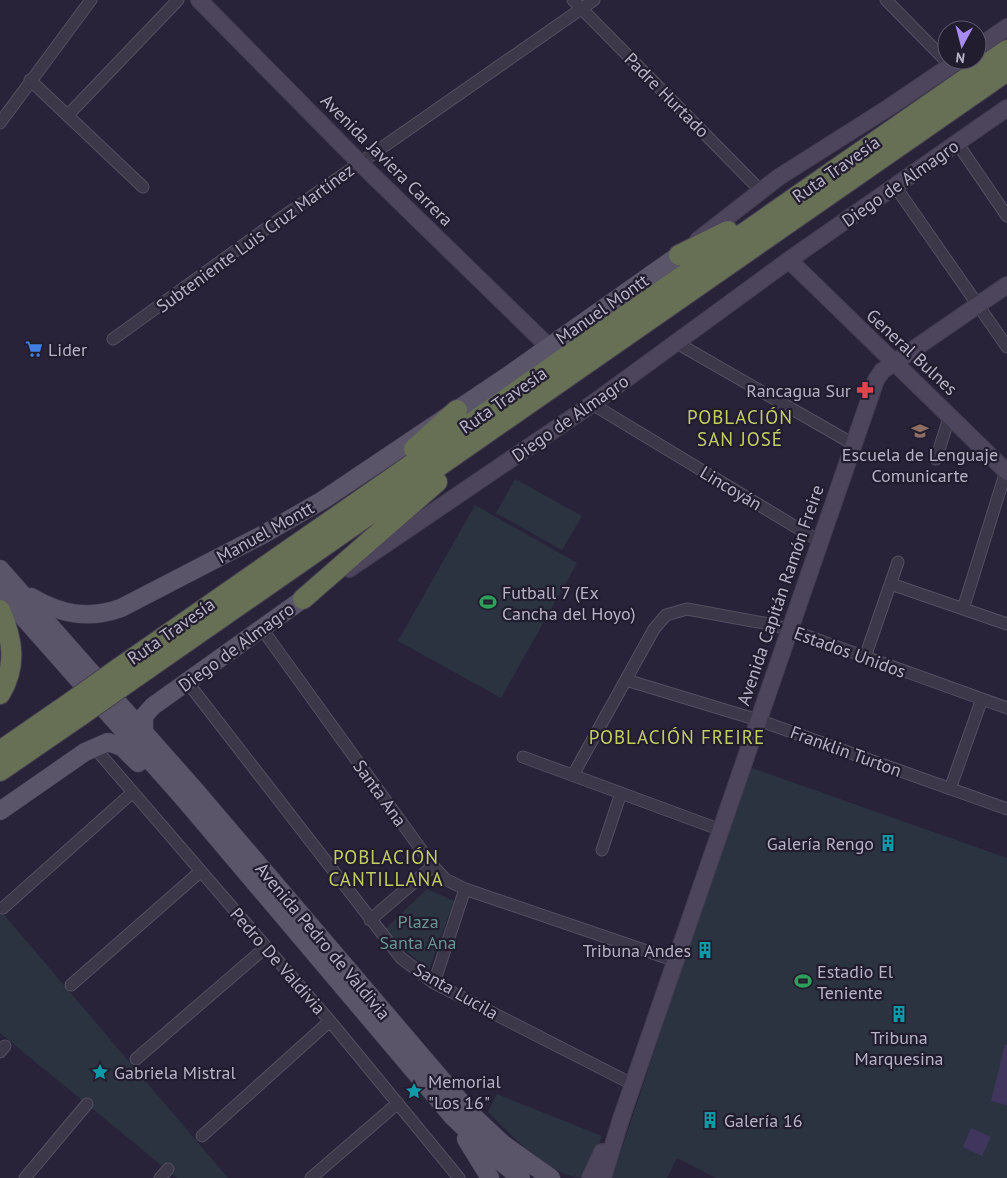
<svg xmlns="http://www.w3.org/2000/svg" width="1007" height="1178" font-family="'PT Sans',sans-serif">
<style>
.green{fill:#2b3341}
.water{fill:#40365d}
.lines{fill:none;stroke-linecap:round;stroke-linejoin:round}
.street-casing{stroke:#544f61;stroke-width:13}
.secondary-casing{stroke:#423d4f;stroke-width:18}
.primary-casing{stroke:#423d4f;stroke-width:19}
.highway-casing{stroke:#443f51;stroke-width:22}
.street{stroke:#3c3749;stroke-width:11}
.secondary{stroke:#4c455c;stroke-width:16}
.primary{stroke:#5a5569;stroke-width:18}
.highway{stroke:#676f54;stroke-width:20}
.highway-bridge-casing{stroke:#443f51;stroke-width:22;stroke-linecap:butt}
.highway-bridge{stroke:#676f54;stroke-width:20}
.labels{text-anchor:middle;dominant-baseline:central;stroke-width:4.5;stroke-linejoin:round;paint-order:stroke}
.street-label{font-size:18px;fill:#b7b2c5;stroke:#211c2e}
.poi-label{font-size:18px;fill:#b7b2c5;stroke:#211c2e;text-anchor:start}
.park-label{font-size:18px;fill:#6a9591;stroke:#211c2e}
.neighbourhood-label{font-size:19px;letter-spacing:1px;fill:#c2cd65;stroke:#211c2e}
</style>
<rect width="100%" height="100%" fill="#282339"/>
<path class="green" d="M515 479 582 516 562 550 496 513Z
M475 505 577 563 501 698 398 641Z
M749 767 1007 858V1178H716L677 1158 667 1178H612Z
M427 889 454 901 429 970 383 931Z
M0 910 228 1178H177L0 1033Z
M497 1094 602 1136 585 1178C551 1178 511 1135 488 1112Z"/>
<path class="water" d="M1005 1044 1007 1045V1105L991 1101Z
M971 1128 991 1137 982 1156 963 1147Z"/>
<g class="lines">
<g class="street-casing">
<path id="street" d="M573 0 760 190
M886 0 951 66
M30 80 143 187
M68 115 178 0
M0 123 91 0
M957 143 1007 216
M895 186 1007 347
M113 339 278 220 594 0
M677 343 853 444
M592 404 819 541
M936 459 950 415
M891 584 1007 624
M963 609 1006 471
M262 629 433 866 445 879 465 889 676 961
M865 657 898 562
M626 680 758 720 1007 809
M188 683 401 958 434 983 634 1085
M94 747 330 1021 459 1178
M523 757 721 830
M573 775 654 629 666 615 687 609 764 623 788 629 1007 708
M950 789 982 699
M602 850 621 793
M3 908 133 792
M370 920 433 866
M434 983 465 889
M71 985 201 871
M0 1052 5 1046
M136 1059 266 947
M202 1136 330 1021
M25 1178 87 1104
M160 1178 168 1169
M311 1178 398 1103"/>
</g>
<g class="secondary-casing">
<path id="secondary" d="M199 0 360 163 549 347
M977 48 1007 27
M698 240 779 177 888 108 959 60
M789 260 1007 472
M349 569 592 404 789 260 1007 108
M590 1178 602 1152
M603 1178 621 1119 876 380 882 371 1007 285"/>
</g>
<g class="primary-casing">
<path id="primary" d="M0 569 195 790 472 1115 503 1144 551 1178
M0 591 185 800 453 1117 497 1159 521 1178
M31 597C60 614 88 620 121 608L264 534 323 500 506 377 679 255
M144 731V716L153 706 303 599
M0 811 85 752 108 742 122 747 138 763
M466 1139 490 1178"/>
</g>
<g class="highway-casing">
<path id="highway" d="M679 255 728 231
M414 449 457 410
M303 599 437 482
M0 610C13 640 17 666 0 694
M119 668 1007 50
M130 681 1007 71
M0 751 71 702
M0 771 80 716"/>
</g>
<use href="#street" class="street"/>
<use href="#secondary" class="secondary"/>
<use href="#primary" class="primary"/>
<use href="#highway" class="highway"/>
<g class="highway-bridge-casing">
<path id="highway-bridge" d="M71 702 119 668
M80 716 130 681"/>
</g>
<use href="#highway-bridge" class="highway-bridge"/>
</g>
<defs>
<g id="supermarket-bare" transform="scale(1.35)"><path d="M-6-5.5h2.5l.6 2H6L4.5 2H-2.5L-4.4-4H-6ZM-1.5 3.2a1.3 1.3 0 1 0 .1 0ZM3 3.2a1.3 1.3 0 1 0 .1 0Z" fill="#3f7fe0" stroke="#211c2e" stroke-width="2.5" paint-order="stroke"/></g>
<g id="pharmacy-bare" transform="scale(1.35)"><path d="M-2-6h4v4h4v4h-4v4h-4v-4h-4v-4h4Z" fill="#e0444e" stroke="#211c2e" stroke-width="2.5" paint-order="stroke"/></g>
<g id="school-bare" transform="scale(1.35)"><path d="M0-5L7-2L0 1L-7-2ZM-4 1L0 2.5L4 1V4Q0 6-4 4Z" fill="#8d6e63" stroke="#211c2e" stroke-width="2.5" paint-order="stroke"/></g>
<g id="stadium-bare" transform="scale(1.35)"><path d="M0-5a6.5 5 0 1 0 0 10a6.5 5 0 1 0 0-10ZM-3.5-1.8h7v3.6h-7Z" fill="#2e9e5b" stroke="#211c2e" stroke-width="2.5" paint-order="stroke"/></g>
<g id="building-bare" transform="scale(1.35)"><path d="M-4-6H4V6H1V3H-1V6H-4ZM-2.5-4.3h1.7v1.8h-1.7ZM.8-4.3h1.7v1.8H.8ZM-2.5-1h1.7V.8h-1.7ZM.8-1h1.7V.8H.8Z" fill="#0f9aa8" stroke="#211c2e" stroke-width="2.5" paint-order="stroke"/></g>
<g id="sight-bare" transform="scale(1.35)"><path d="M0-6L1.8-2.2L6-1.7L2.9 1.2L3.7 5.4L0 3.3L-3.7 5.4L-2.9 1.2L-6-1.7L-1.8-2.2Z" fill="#0f9aa8" stroke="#211c2e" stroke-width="2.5" paint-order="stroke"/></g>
</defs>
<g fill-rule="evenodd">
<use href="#supermarket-bare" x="34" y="349"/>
<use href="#pharmacy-bare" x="865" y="390"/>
<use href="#school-bare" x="920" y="431"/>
<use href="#stadium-bare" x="488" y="602"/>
<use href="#building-bare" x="888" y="843"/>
<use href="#building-bare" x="705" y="950"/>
<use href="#stadium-bare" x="803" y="981"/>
<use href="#building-bare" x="899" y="1014"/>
<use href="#sight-bare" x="100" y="1072"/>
<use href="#sight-bare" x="414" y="1091"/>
<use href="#building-bare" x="710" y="1120"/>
</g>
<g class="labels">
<g class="street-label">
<text transform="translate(667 95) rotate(45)">Padre Hurtado</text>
<text transform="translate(387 160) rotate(45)">Avenida Javiera Carrera</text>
<text transform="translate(836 169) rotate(-35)">Ruta Travesía</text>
<text transform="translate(900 183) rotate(-35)">Diego de Almagro</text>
<text transform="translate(255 238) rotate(-36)">Subteniente Luis Cruz Martínez</text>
<text transform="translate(602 309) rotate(-35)">Manuel Montt</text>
<text transform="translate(912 352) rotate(43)">General Bulnes</text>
<text transform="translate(503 400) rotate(-35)">Ruta Travesía</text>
<text transform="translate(570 418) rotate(-35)">Diego de Almagro</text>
<text transform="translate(731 488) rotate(31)">Lincoyán</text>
<text transform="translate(265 532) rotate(-29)">Manuel Montt</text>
<text transform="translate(780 595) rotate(-71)">Avenida Capitán Ramón Freire</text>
<text transform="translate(171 631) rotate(-35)">Ruta Travesía</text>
<text transform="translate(236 647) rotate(-36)">Diego de Almagro</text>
<text transform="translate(850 652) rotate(20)">Estados Unidos</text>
<text transform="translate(846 751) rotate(20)">Franklin Turton</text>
<text transform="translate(380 793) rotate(54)">Santa Ana</text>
<text transform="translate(323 941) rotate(50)">Avenida Pedro de Valdivia</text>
<text transform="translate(278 961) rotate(49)">Pedro De Valdivia</text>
<text transform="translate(456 991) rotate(30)">Santa Lucila</text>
</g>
<g class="poi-label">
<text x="48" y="349">Lider</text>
<text x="851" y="390" text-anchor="end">Rancagua Sur</text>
<text x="920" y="454" text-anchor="middle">Escuela de Lenguaje<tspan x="920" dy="21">Comunicarte</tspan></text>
<text x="502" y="592">Futball 7 (Ex<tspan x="502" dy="21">Cancha del Hoyo)</tspan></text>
<text x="874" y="843" text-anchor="end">Galería Rengo</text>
<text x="691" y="950" text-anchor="end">Tribuna Andes</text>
<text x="817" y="971">Estadio El<tspan x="817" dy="21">Teniente</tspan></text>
<text x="899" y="1037" text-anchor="middle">Tribuna<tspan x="899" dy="21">Marquesina</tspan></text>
<text x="114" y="1072">Gabriela Mistral</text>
<text x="428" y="1081">Memorial<tspan x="428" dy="21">"Los 16"</tspan></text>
<text x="724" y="1120">Galería 16</text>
</g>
<g class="park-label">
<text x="418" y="921">Plaza<tspan x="418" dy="21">Santa Ana</tspan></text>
</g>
<g class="neighbourhood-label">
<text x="740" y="417">POBLACIÓN<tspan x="740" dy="22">SAN JOSÉ</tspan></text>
<text x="677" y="737">POBLACIÓN FREIRE</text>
<text x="386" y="857">POBLACIÓN<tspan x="386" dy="22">CANTILLANA</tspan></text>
</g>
</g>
<g transform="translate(962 45) rotate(187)"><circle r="24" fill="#211c2e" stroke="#5d586a"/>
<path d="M0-4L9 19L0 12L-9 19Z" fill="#a88bf1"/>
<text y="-8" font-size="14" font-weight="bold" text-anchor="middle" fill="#b7b2c5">N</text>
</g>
</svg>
